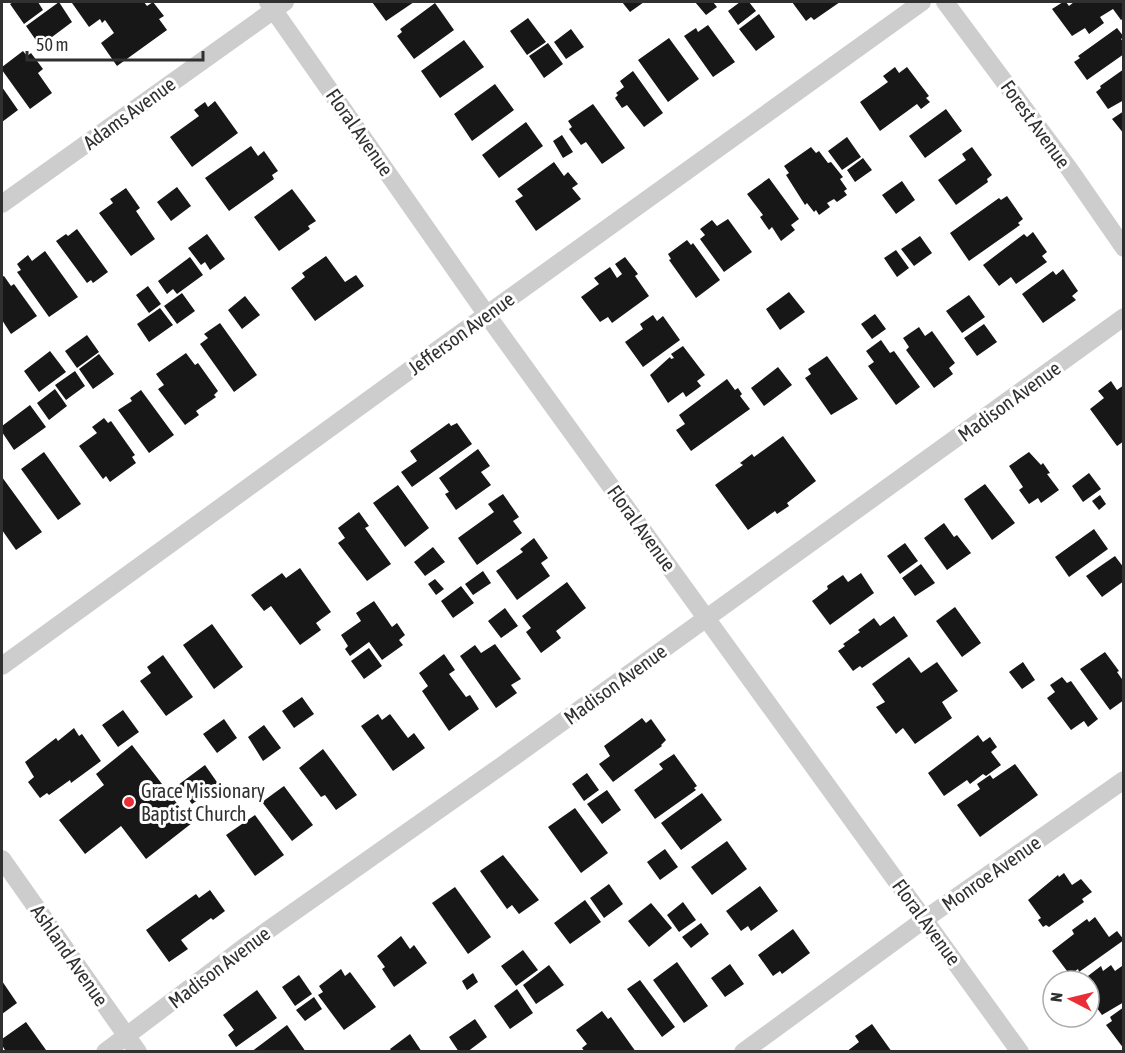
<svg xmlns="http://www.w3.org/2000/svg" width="1125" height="1053" font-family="'Asap Condensed',sans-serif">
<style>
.building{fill:#171717}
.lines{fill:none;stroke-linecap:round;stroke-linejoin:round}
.minor{stroke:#cdcdcd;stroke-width:18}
.poi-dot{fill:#eb2e35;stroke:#fff;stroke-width:2}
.labels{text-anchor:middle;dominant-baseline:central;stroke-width:6;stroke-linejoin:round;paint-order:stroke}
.street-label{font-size:20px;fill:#303030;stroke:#fff}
.poi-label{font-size:20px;fill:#303030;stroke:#fff;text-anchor:start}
</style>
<rect width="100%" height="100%" fill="#fff"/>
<path class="building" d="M13 2H38L43 10 24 24 10 4Z
M59 2 72 22 40 46 26 26Z
M73 2H144L147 6 153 2 164 16 159 19 167 30 117 66 101 43 114 33 105 20 102 23 100 19 89 27 72 3Z
M372 2H414L386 21Z
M622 2H644L630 12Z
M695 2H713L717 7 706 15Z
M740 2H749L756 11 738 25 728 11Z
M792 2H840L814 20 811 17 806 21Z
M1063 2H1066L1069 6 1074 2H1124V18L1121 20 1113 9 1100 17 1104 23 1089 34 1085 28 1072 36 1052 9Z
M435 3 454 30 414 59 397 36 402 32 400 29Z
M759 14 775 37 756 51 739 29Z
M528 18 546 42 527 55 510 31Z
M708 25 735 62 713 77 684 36 696 28 698 32Z
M1117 28 1124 37 1121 39 1124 43V54L1087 80 1074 62 1080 58 1078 56Z
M571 29 584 47 566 59 554 42Z
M669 38 699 79 668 102 638 60Z
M464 40 484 67 440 98 421 71Z
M548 43 563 64 544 78 529 56Z
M23 51 27 56 31 53 43 69 38 73 52 93 30 109 2 70V67Z
M895 67 899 73 907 67 929 96 926 98 930 102 921 109 917 104 880 131 860 102 888 82 883 76Z
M1124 69V100L1108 109 1096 92 1101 88 1100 86Z
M633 71 663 113 644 127 627 105 622 108 615 98 618 95 616 93 624 87 620 81Z
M495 84 514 110 472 141 454 114Z
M2 87 18 110 2 122Z
M215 101 238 133 192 167 170 137 199 116 194 110 205 102 208 107Z
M593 104 625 148 602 164 586 142 581 145 569 129 572 127 568 121Z
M946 109 962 131 925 158 909 136Z
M1124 111V134L1112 119Z
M526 122 543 146 499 178 482 155Z
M562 135 573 152 563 158 553 141Z
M847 137 861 157 842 170 828 151Z
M251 146 258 156 264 151 278 171 272 175 274 179 229 211 205 178Z
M811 147 816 153 819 151 828 163 831 162 843 177 840 179 847 189 844 191 847 195 837 202 834 199 827 203 830 207 819 215 816 210 814 212 807 203 805 205 786 175 789 173 784 166Z
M972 147 992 175 987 179 988 182 956 205 938 180 966 160 962 154Z
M863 158 872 170 855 182 847 170Z
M554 162 564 176 568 172 578 184 572 188 581 199 536 231 515 201 523 196 517 189Z
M769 178 799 219 791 225 795 230 781 241 772 227 769 230 760 217 763 215 747 194Z
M902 181 915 200 896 214 882 195Z
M177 187 191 206 171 221 157 202Z
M126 188 140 208 136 211 155 239 131 256 99 213 113 203 110 199Z
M292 189 316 221 308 226 310 229 279 251 254 217Z
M1007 196 1023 219 1018 223 1020 225 969 261 950 233 999 198 1001 200Z
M728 219 752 252 724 272 700 239 705 235 700 229 712 220 717 226Z
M77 229 108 272 93 283 91 280 87 283 56 241 66 234 68 236Z
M1033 232 1047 252 1042 256 1047 262 1016 284 1011 277 999 286 983 265 1024 234 1027 237Z
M207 234 225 259 210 270 205 262 201 265 188 248Z
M920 236 932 253 914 266 901 249Z
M687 240 691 245 693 243 720 280 696 298 669 260 671 259 668 254Z
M896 250 909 268 897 277 884 258Z
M45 251 78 297 49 317 17 272 21 270 17 264 28 255 32 261Z
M326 256 345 282 356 275 364 286 315 321 291 288 305 277 302 273Z
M190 257 203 275 177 294 173 289 167 294 158 281Z
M625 257 638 274 635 276 649 296 612 323 608 317 600 322 581 297 599 284 594 278 610 267 617 278 622 274 615 264Z
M1063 269 1078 291 1072 296 1076 300 1043 323 1022 294 1053 271 1056 275Z
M4 276 11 286 14 284 37 316 11 334 2 320V277Z
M148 286 161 304 149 313 136 295Z
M789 292 805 312 780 330 766 309Z
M182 293 195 311 177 324 164 306Z
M969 295 985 317 962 333 946 311Z
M245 296 260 315 242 329 228 310Z
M160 308 173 325 149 342 137 324Z
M875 314 886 329 872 339 861 324Z
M653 315 657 321 663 316 680 340 643 367 625 342 643 329 640 324Z
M220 323 257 375 234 392 200 344 208 338 204 334Z
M984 324 997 342 977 356 964 338Z
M919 327 925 336 932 331 955 363 949 368 953 374 934 388 906 350 909 347 903 338Z
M87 335 99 352 77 368 65 351Z
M881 340 890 353 894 351 920 387 896 405 868 366 874 362 866 351Z
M683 346 705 375 697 381 701 386 686 397 683 392 668 403 650 375 670 357 671 359 674 358 671 354Z
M50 351 66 372 39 392 24 371Z
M186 353 195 365 198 363 218 391 214 395 216 397 196 411 199 415 185 425 158 389 164 385 156 374Z
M99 354 114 374 93 389 79 369Z
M827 356 858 399 831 415 805 378 811 374 808 369Z
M778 367 792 385 764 406 751 388Z
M75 371 85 386 66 400 55 385Z
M727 379 735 390 738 388 742 394 740 396 750 409 691 451 676 430 685 424 679 415Z
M1111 381 1117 390 1124 385V441L1117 446 1090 409 1104 398 1098 391Z
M55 389 67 406 49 420 37 403Z
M141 390 174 435 149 453 118 410 132 401 130 398Z
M30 405 46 427 14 450 2 432V426Z
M104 418 108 423 111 421 135 455 132 457 136 463 110 482 106 476 103 479 79 446 97 433 92 427Z
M449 423 451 426 457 423 472 444 412 487 401 472 417 461 410 451Z
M783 436 816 481 787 503 789 506 777 514 775 511 748 530 715 485 743 465 740 463 752 454 754 457Z
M478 449 490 466 481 472 491 485 456 510 445 494 449 492 439 478Z
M44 452 81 504 58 520 21 469Z
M1029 452 1041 465 1043 463 1050 473 1047 474 1059 490 1041 503 1038 498 1029 504 1019 490 1023 487 1009 466Z
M1089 473 1101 489 1083 502 1072 486Z
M2 477 42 532 16 550 2 530Z
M985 484 1015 523 992 540 964 499Z
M398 485 429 528 405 547 373 503Z
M503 494 519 517 513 521 522 533 477 565 458 538 494 512 488 504Z
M1100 495 1106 504 1099 510 1092 501Z
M359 512 369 526 365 528 391 564 367 581 338 543 345 538 338 528Z
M944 523 954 537 957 535 971 553 947 570 924 538Z
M1094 529 1108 549 1069 577 1055 557Z
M534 538 548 558 541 563 550 576 517 600 496 571 523 552 520 549Z
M905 543 918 561 900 574 887 556Z
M433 547 445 562 425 576 414 562Z
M1115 556 1124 568V581L1102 597 1086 576Z
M921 564 935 583 915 596 902 578Z
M300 568 331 612 316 623 321 630 300 645 271 606 264 611 251 595 282 573 286 578Z
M483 571 491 583 473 595 465 584Z
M861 573 874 593 830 625 812 601 828 589 827 586 843 575 848 582Z
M435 579 444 589 436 595 428 584Z
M567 582 586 608 556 631 561 638 541 653 526 632 531 628 522 616Z
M461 586 474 603 453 618 441 601Z
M374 601 392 627 397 623 405 635 399 640 403 645 382 660 369 642 350 656 345 649 348 646 341 635 361 621 356 613Z
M955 607 981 643 962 657 936 621Z
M505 608 518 626 501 638 488 621Z
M894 616 908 636 862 668 860 666 853 671 838 651 845 646 843 644 860 632 858 630 874 618 880 626Z
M212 624 243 667 214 689 183 645Z
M495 644 521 679 511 685 517 693 496 708 460 656 475 645 481 653Z
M369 648 382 666 364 679 351 661Z
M1105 652 1119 671 1117 672 1124 682V700L1110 710 1080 669Z
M444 654 455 670 449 674 466 697 470 695 479 709 449 731 422 691 428 686 419 673Z
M163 655 193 697 166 716 140 681 151 673 147 667Z
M909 657 921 673 937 662 958 691 942 702 952 718 915 744 903 728 896 734 876 707 885 702 872 684Z
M1023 662 1035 680 1022 689 1009 672Z
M1062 677 1067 683 1071 681 1098 719 1088 727 1084 721 1071 730 1047 698 1055 692 1050 685Z
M302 697 314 714 294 728 282 711Z
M123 710 139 732 118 747 102 725Z
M378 714 382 720 390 714 408 738 414 733 425 748 393 771 361 726Z
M642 718 646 723 651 719 666 740 661 745 662 746 613 782 599 764 610 756 604 746Z
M224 719 237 738 217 753 203 734Z
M264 725 281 748 263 761 248 737Z
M74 728 79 736 82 734 101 761 71 783 70 780 49 795 47 793 40 798 28 782 34 777 25 762 56 738 58 741Z
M978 735 983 742 990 737 997 747 991 752 1001 765 986 776 983 774 970 784 967 780 944 796 928 773Z
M132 745 192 823 146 859 121 826 85 854 59 820 104 785 96 774Z
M323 749 357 795 336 810 325 795 321 797 299 768Z
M674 754 697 786 694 788 696 790 655 819 634 790 663 769 659 764Z
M1015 764 1038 795 980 837 957 805 980 789 977 784 990 775 993 779Z
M205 765 219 785 192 804 178 785Z
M587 773 599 790 584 801 572 784Z
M284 786 313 825 292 841 262 802Z
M607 790 621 810 602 824 587 804Z
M702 793 722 820 681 850 661 823Z
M575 808 608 853 581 873 548 827Z
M255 815 284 855 255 876 226 835Z
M727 841 747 869 712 895 691 867Z
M665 849 678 867 660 880 647 862Z
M503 855 539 900 519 914 512 905 507 909 480 871Z
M1064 873 1072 885 1081 879 1092 892 1082 899 1084 902 1049 927 1046 925 1043 927 1038 920 1041 918 1028 900 1058 875 1059 877Z
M609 884 623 904 604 918 590 898Z
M760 886 778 911 751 931 748 926 741 931 726 911Z
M455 887 491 937 468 954 432 903Z
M210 890 225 911 213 920 211 918 181 940 188 949 169 962 146 930 196 894 199 898Z
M585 900 601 922 570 944 554 923Z
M683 902 696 920 679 932 667 915Z
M651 903 672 928 649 947 628 921Z
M1095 917 1109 937 1117 931 1124 940 1079 972 1078 969 1070 975 1052 951 1074 934 1072 930 1087 919 1089 922Z
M701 923 709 934 691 948 682 937Z
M793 929 810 953 782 974 780 971 773 976 758 955Z
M401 936 410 949 414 945 427 963 394 987 382 969 385 967 377 956Z
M523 950 538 970 516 986 501 966Z
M677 962 708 1006 684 1023 653 980Z
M730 964 744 984 725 997 711 978Z
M549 965 564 985 536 1004 523 985Z
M1111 965 1115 971 1122 966 1124 968V1002L1102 1015 1089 997V981H1085L1084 979 1101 966 1103 971Z
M341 969 345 976 350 972 376 1007 344 1030 318 995 323 992 319 986Z
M473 973 478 982 467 990 462 981Z
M299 975 312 994 295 1006 282 987Z
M640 980 675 1027 662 1037 627 989Z
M2 981 17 1003 2 1014Z
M517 989 533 1013 510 1029 494 1006Z
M257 990 277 1018 236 1047 228 1035 234 1030 223 1015Z
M314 997 322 1009 305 1021 296 1010Z
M1124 1007V1049L1106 1025 1112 1021 1110 1017Z
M602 1011 608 1019 611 1017 636 1052H585L582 1048 587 1044 576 1030Z
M475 1019 487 1037 467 1052H459L449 1037Z
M26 1022 46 1050 43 1052H6L2 1045V1039Z
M872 1024 892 1052H846L859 1042 855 1036Z
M287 1025 306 1052H251Z
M410 1034 422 1052H392L390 1049Z"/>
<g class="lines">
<path class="minor" d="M268 2 487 315 1020 1052
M945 2 1070 170 1124 248
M2 204 285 2
M2 666C307 443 615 222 922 2
M2 859 138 1052
M105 1052 247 945 504 764 1124 317
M743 1052 925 919 1124 780"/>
</g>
<circle class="poi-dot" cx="129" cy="802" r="6"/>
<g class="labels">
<g class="street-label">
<text transform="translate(129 113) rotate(-36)">Adams Avenue</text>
<text transform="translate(1036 124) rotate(54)">Forest Avenue</text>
<text transform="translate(360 132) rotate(55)">Floral Avenue</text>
<text transform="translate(461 333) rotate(-36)">Jefferson Avenue</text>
<text transform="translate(1009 401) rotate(-36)">Madison Avenue</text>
<text transform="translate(642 528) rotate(54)">Floral Avenue</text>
<text transform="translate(615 684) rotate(-36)">Madison Avenue</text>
<text transform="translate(991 873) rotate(-35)">Monroe Avenue</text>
<text transform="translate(927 922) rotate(54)">Floral Avenue</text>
<text transform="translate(70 955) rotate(55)">Ashland Avenue</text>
<text transform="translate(219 967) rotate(-37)">Madison Avenue</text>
</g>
<g class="poi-label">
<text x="141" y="790">Grace Missionary<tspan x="141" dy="23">Baptist Church</tspan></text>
</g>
</g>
<rect width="1125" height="1053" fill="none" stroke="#303030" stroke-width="6"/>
<g transform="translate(1071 999) rotate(277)"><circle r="28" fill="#ffffff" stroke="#acacac" stroke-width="1.5"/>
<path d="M0-4.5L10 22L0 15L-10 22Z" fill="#eb2e35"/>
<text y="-9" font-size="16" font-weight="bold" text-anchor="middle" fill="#303030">N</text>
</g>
<path d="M27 51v9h176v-9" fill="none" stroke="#303030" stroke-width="3"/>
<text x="36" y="51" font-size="18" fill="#303030" stroke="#ffffff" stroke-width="4.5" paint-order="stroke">50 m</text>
</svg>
